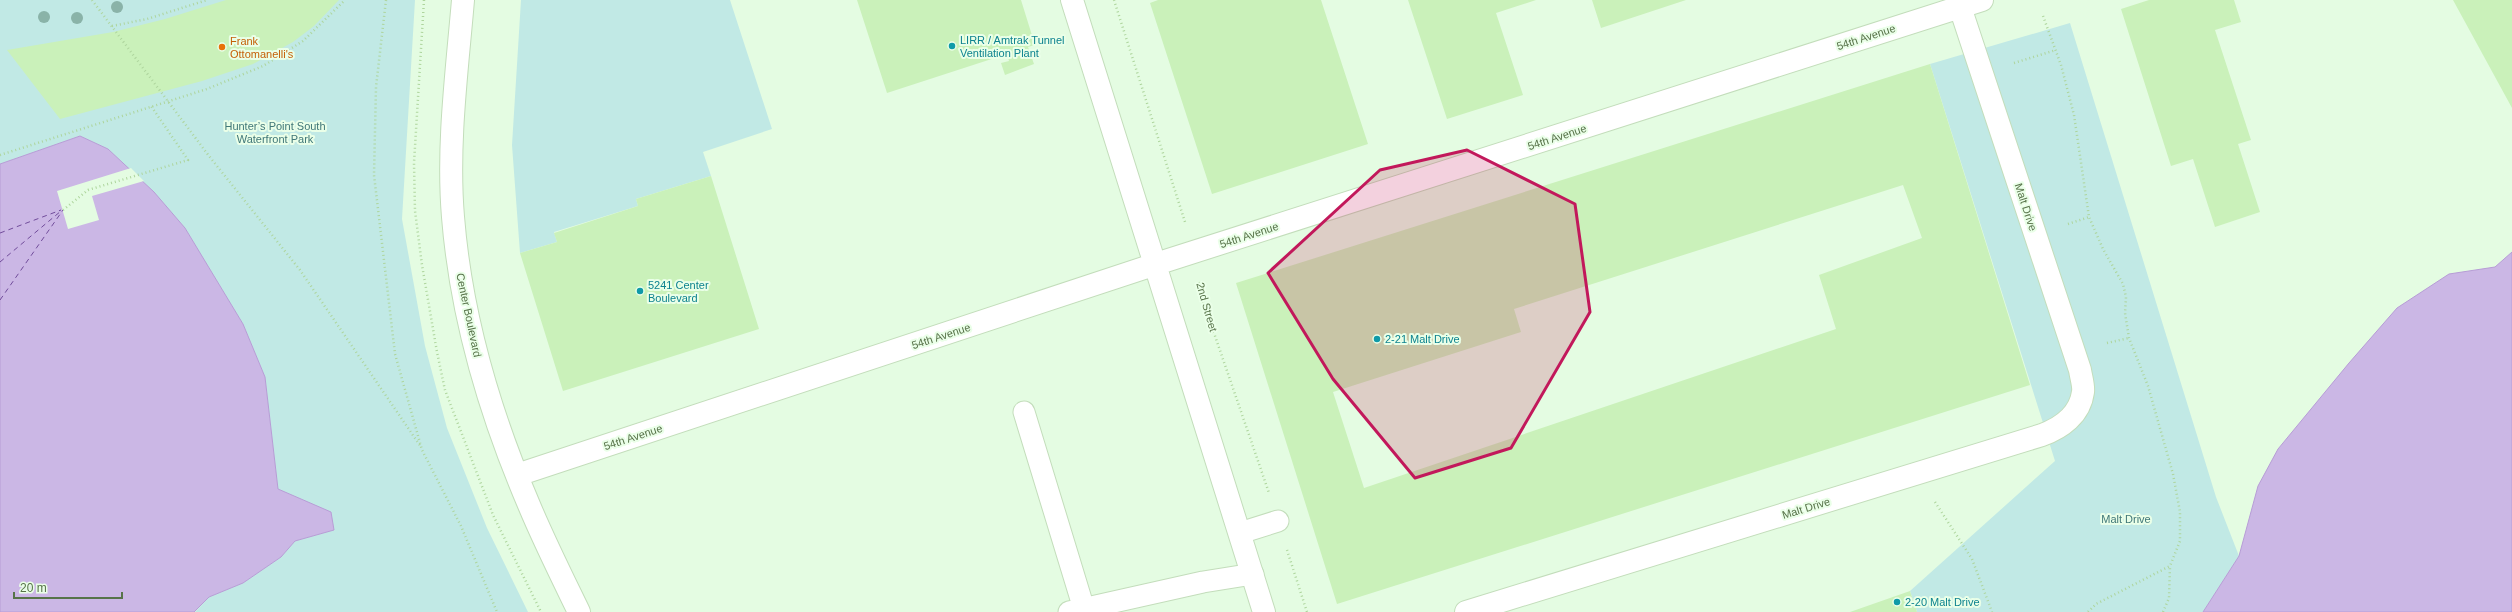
<svg xmlns="http://www.w3.org/2000/svg" width="2512" height="612" font-family="Arial,sans-serif">
<style>
.green{fill:#c1e9e5}
.water{fill:#cbb7e5;stroke:#b79dd6}
.pier{fill:#e4fce2}
.lines{fill:none;stroke-linecap:round;stroke-linejoin:round}
.ferry{stroke:#714c9b;stroke-width:1;stroke-dasharray:5 4;stroke-linecap:butt}
.building{fill:#caf1ba;fill-rule:evenodd}
.lane-casing{stroke:#c3ddbb;stroke-width:23}
.street-casing{stroke:#c3ddbb;stroke-width:24}
.path{stroke:#aed59d;stroke-width:2.5;stroke-dasharray:1 3;stroke-linecap:butt}
.lane{stroke:#fff;stroke-width:21}
.street{stroke:#fff;stroke-width:22}
.tree{fill:#8ab3a8}
.marked{fill:#c2185b;fill-opacity:0.2;stroke:#c2185b;stroke-width:3;stroke-linejoin:round}
.culture-dot{fill:#0f9aa8;stroke:#eaffe8;stroke-width:1.5}
.food-dot{fill:#e8710a;stroke:#eaffe8;stroke-width:1.5}
.labels{text-anchor:middle;dominant-baseline:central;stroke-width:4;stroke-linejoin:round;paint-order:stroke}
.street-label{font-size:11px;fill:#577349;stroke:#eaffe8}
.culture-label{font-size:11px;fill:#0d838f;stroke:#eaffe8;text-anchor:start}
.food-label{font-size:11px;fill:#c56008;stroke:#eaffe8;text-anchor:start}
.park-label{font-size:11px;fill:#417878;stroke:#eaffe8}
</style>
<rect width="100%" height="100%" fill="#e4fce2"/>
<path class="green" d="M0 0H415L402 219 425 346 447 428 487 528 528 612H195L209 597 243 583 281 557 295 541 334 530 331 513 278 489 265 377 243 324 185 228 154 192 108 149 80 136 0 164Z
M521 0H730L772 129 703 152 711 176 636 199 638 206 554 232 557 242 520 253 512 145Z
M2070 23 2216 497 2239 556 2203 612H1917L1910 591 2055 461 1930 64Z"/>
<path class="water" d="M80 136 108 149 154 192 185 228 243 324 265 377 278 489 331 512 334 530 295 541 281 557 243 583 209 597 194 612H0V164Z
M2512 252V612H2203L2239 556 2258 486 2278 449 2349 363 2397 308 2449 274 2495 267Z"/>
<path class="pier" d="M131 168 144 181 92 196 99 220 68 229 57 191Z"/>
<g class="lines">
<path class="ferry" d="M0 233 61 210
M0 262 61 211
M0 300 63 210"/>
</g>
<path class="building" d="M226 0H339L314 26 293 42 253 64 202 81 60 119 7 50 113 32 165 19Z
M857 0H1021L1035 45 1028 47 1034 64 1005 75 1001 63 1009 61 1007 54 887 93Z
M1158 0H1321L1368 144 1212 194 1150 3Z
M1408 0H1536L1496 13 1523 95 1447 119Z
M1592 0H1686L1601 28Z
M2149 0H2234L2241 22 2215 30 2251 140 2238 144 2260 212 2215 227 2193 159 2171 166 2121 9Z
M2453 0H2512V108Z
M1930 64 2030 385 1337 604 1236 283ZM1903 185 1922 238 1819 275 1836 329 1364 488 1333 392 1521 332 1514 309Z
M711 176 759 329 563 391 520 253 557 242 554 233 638 206 636 199Z
M1910 591 1917 612H1850Z"/>
<g class="lines">
<g class="lane-casing">
<path id="lane" d="M1024 412 1084 609
M1240 533 1278 521
M1069 612 1203 582 1253 574"/>
</g>
<g class="street-casing">
<path id="street" d="M463 0C457 71 447 145 453 217 461 316 490 414 529 505 544 541 562 577 579 612
M1072 0 1264 612
M517 475 1156 264 1982 0
M1466 612 2042 435C2061 428 2080 415 2083 392 2084 386 2081 377 2080 370L1960 7"/>
</g>
<path class="path" d="M92 0 209 156 300 270 421 447
M386 0 376 87 374 175 395 354 422 450 461 526 497 612
M424 0 414 163 415 211 422 265 437 352 445 390 493 515 541 612
M1114 0 1185 222
M2043 16 2061 65 2074 115 2089 217 2103 249 2123 284 2126 297 2125 313 2129 338 2148 386 2173 474 2180 512V541L2170 566 2096 604 2088 612
M112 26 147 19 207 0
M2014 63 2056 50
M0 155 207 89 263 66 303 41 345 0
M63 210 88 190 188 160 151 106
M2068 224 2089 217
M1199 282 1203 301 1269 493
M2107 343 2129 338
M1935 502 1972 559 1992 612
M1287 550 1307 612
M2163 612 2169 598 2170 566"/>
<use href="#lane" class="lane"/>
<use href="#street" class="street"/>
</g>
<g class="tree">
<circle cx="117" cy="7" r="6"/>
<circle cx="44" cy="17" r="6"/>
<circle cx="77" cy="18" r="6"/>
</g>
<path class="marked" d="M1467 150 1575 204 1590 312 1511 448 1415 478 1333 379 1268 273 1380 170Z"/>
<g class="culture-dot">
<circle cx="952" cy="46" r="4"/>
<circle cx="640" cy="291" r="4"/>
<circle cx="1377" cy="339" r="4"/>
<circle cx="1897" cy="602" r="4"/>
</g>
<circle class="food-dot" cx="222" cy="47" r="4"/>
<g class="labels">
<g class="street-label">
<text transform="translate(1866 37) rotate(-18)">54th Avenue</text>
<text transform="translate(1557 137) rotate(-18)">54th Avenue</text>
<text transform="translate(2026 207) rotate(72)">Malt Drive</text>
<text transform="translate(1249 235) rotate(-18)">54th Avenue</text>
<text transform="translate(1207 307) rotate(74)">2nd Street</text>
<text transform="translate(469 315) rotate(78)">Center Boulevard</text>
<text transform="translate(941 336) rotate(-18)">54th Avenue</text>
<text transform="translate(633 437) rotate(-18)">54th Avenue</text>
<text transform="translate(1806 508) rotate(-17)">Malt Drive</text>
</g>
<g class="culture-label">
<text x="960" y="40">LIRR / Amtrak Tunnel<tspan x="960" dy="13">Ventilation Plant</tspan></text>
<text x="648" y="285">5241 Center<tspan x="648" dy="13">Boulevard</tspan></text>
<text x="1385" y="339">2-21 Malt Drive</text>
<text x="1905" y="602">2-20 Malt Drive</text>
</g>
<g class="food-label">
<text x="230" y="41">Frank<tspan x="230" dy="13">Ottomanelli's</tspan></text>
</g>
<g class="park-label">
<text x="275" y="126">Hunter’s Point South<tspan x="275" dy="13">Waterfront Park</tspan></text>
<text x="2126" y="519">Malt Drive</text>
</g>
</g>
<path d="M14 592v6h108v-6" fill="none" stroke="#577349" stroke-width="2"/>
<text x="20" y="592" font-size="12" fill="#577349" stroke="#eaffe8" stroke-width="3" paint-order="stroke">20 m</text>
</svg>
